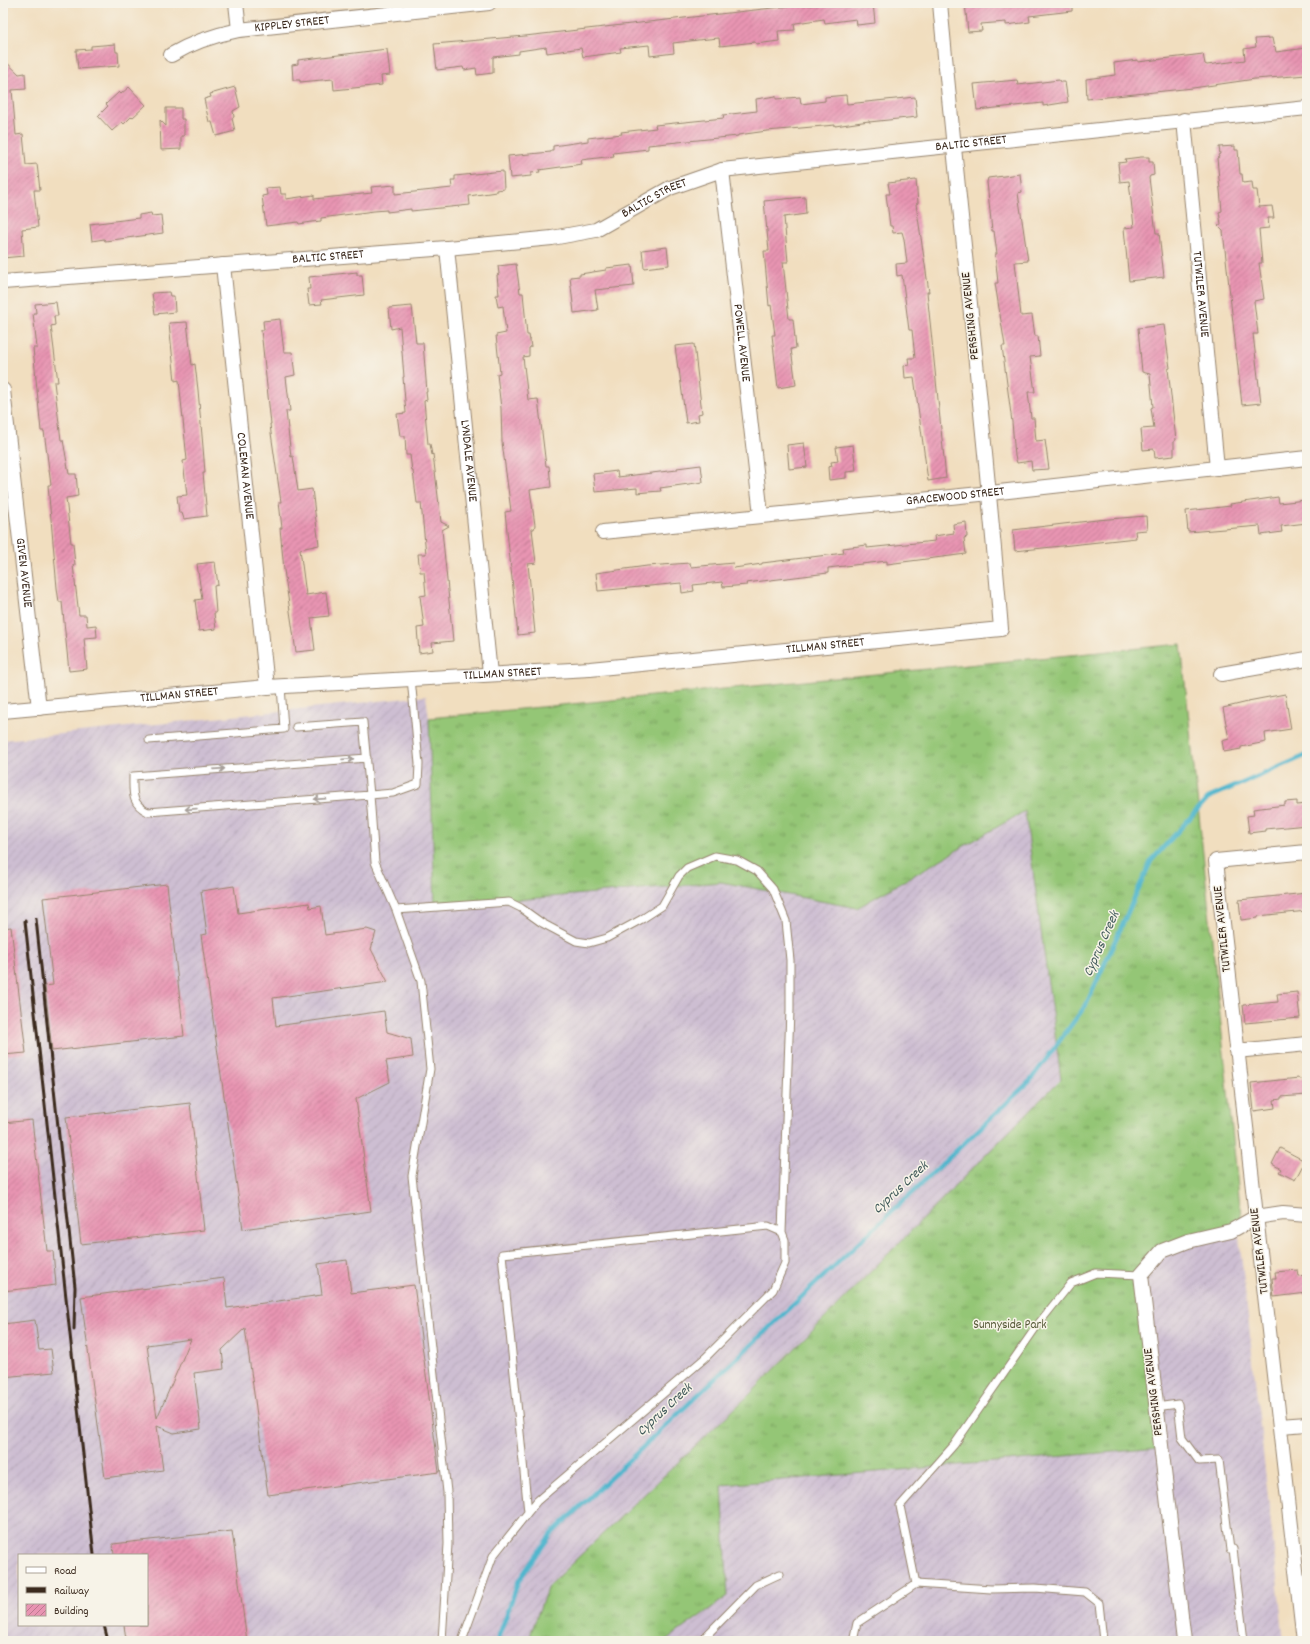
<svg xmlns="http://www.w3.org/2000/svg" width="1310" height="1644" font-family="Dekko,sans-serif">
<style>
.industrial{fill:url(#industrial-furrows);fill-rule:evenodd}
.grass{fill:url(#grass-tufts);stroke:#68784a}
.lines{fill:none;stroke-linecap:round;stroke-linejoin:round}
.stream{stroke:#4fb6cd;stroke-width:4.5}
.building{fill:url(#building-hatch);fill-rule:evenodd}
.service-casing{stroke:#96846e;stroke-width:9}
.minor-casing{stroke:#96846e;stroke-width:16}
.service{stroke:#fff;stroke-width:7}
.minor{stroke:#fff;stroke-width:14}
.rail{stroke:#3b2a1e;stroke-width:3}
.oneway{stroke:#a79f9a}
.labels{text-anchor:middle;dominant-baseline:central;stroke-width:3;stroke-linejoin:round;paint-order:stroke}
.street-label{font-size:13px;fill:#3b2a1e;stroke:#f7f3e8}
.park-label{font-size:13px;fill:#565938;stroke:#f7f3e8}
.water-label{font-size:14px;font-style:italic;fill:#425b5b;stroke:#f7f3e8}
</style>
<defs>
<pattern id="industrial-furrows" width="10" height="10" patternUnits="userSpaceOnUse"><rect width="10" height="10" fill="#cdbed2"/><path d="M-1 1l2-2M0 10L10 0M9 11l2-2" fill="none" stroke="#b1a3b4"/></pattern>
<pattern id="grass-tufts" width="24" height="20" patternUnits="userSpaceOnUse"><rect width="24" height="20" fill="#94c676"/><path d="M3 7l-1-3M5 7V3M7 7l1-3M15 17l-1-3M17 17v-4M19 17l1-3" fill="none" stroke="#7aa160"/></pattern>
<pattern id="building-hatch" width="6" height="6" patternUnits="userSpaceOnUse"><rect width="6" height="6" fill="#e894b2"/><path d="M-1 1l2-2M0 6l6-6M5 7l2-2" fill="none" stroke="#bd7990"/></pattern>
</defs>
<rect width="100%" height="100%" fill="#f7f3e8"/>
<filter id="ink" filterUnits="userSpaceOnUse"><feTurbulence type="fractalNoise" baseFrequency=".025" numOctaves="2"/><feDisplacementMap in="SourceGraphic" scale="8" xChannelSelector="R" yChannelSelector="G"/><feConvolveMatrix kernelMatrix="1 2 1 2 8 2 1 2 1" color-interpolation-filters="sRGB"/></filter>
<filter id="wash" filterUnits="userSpaceOnUse"><feTurbulence type="fractalNoise" baseFrequency=".012" numOctaves="4" result="noise"/><feDisplacementMap in="SourceGraphic" scale="16" xChannelSelector="R" yChannelSelector="G"/><feGaussianBlur stdDeviation="0.9" result="paint"/><feColorMatrix in="noise" values="0 0 0 0 0 0 0 0 0 0 0 0 0 0 0 0 0 1.4 0 .05"/><feComposite in="paint" operator="in"/></filter>
<g filter="url(#wash)">
<rect width="100%" height="100%" fill="#f1debf"/>
<path class="industrial" d="M1181 644 1189 785 1284 1641H3V740L426 696 429 718ZM19 1555H147V1625H19Z"/>
<path class="grass" d="M1181 644 1242 1225 1162 1251 1141 1275 1160 1448 722 1485 728 1596 665 1641H528L548 1586 751 1393 1061 1079 1025 811 857 908 721 882 435 907 429 718Z"/>
<g class="lines">
<path class="stream" d="M497 1641 519 1580 551 1534 1030 1081 1086 1005 1151 861 1208 798 1307 755"/>
</g>
<g id="blocks">
<path class="building" d="M829 3H873L875 23 857 25 856 19 825 23 824 19 796 23 794 24 795 30 778 31 779 41 756 44 755 42 720 46 719 38 698 40 673 43 674 53 650 56 649 45 620 48 621 52 583 57 581 48 547 53 546 47 519 51V54L493 57V73L477 75 476 68 464 70 463 67 437 70 434 44 525 36 799 5H803V6Z
M965 3H1072V11L1029 16 1030 22 1006 25V22L981 24 982 31 968 32Z
M1272 38 1274 48 1275 47 1276 52 1307 48V75L1255 79 1193 88 1087 99 1086 79 1115 75 1114 63 1138 60V62L1203 54 1205 64 1207 65 1245 60 1244 49 1256 47 1255 39Z
M115 44 116 52H118L119 66 78 69 76 50 91 49V46Z
M387 49 390 75 381 76 382 85 334 90 333 79 300 82V80H293L292 65 298 64V60Z
M3 59 19 74 25 73 26 89 12 90 16 135 23 134 26 165 37 164 40 190H34L38 227 22 229 24 256 13 257 3 258Z
M1017 80 1018 85 1059 80 1060 82H1065L1068 102 1043 106V103L977 110 974 84Z
M129 87 146 105 132 118 131 117 124 124 122 122 112 131 98 116 108 106 106 104 119 92 121 94Z
M235 87 240 107 233 111 234 117 232 118 235 131 216 136 212 122H209L204 99 211 97 210 94Z
M846 95 847 104 915 97 917 117 869 122V121L835 126V125L767 131 738 135V136L648 145V149L613 153 614 156 581 160 582 164 539 170 540 172 531 173V176L510 178 508 156 551 152V150H553V146L588 141V138L622 134 621 132 656 128 655 125 724 118 723 115 757 111 756 99 776 96V99L800 97 801 104 825 101V97Z
M166 108H181V119H184V136H181V149L161 150 160 120 166 126Z
M1235 146V150H1238L1240 174H1242L1243 183 1252 182 1253 190H1257L1259 207 1272 206 1274 218H1268L1269 228 1259 229 1262 263H1259L1264 299 1254 301 1258 334H1253L1261 403 1242 405 1223 231 1218 226 1221 224 1219 212 1222 211 1217 158 1219 157 1218 155 1220 154 1219 147Z
M1141 157H1149V162H1153L1154 175 1150 176 1149 178 1156 233H1159L1164 277 1129 281 1124 228 1134 227 1129 181 1120 182 1118 163 1126 162 1125 159Z
M503 171 504 189 496 190V192L469 196 470 205 411 211V209L387 212V210L374 211 321 218V221L312 222 299 224 298 222 266 226 262 196 267 195 266 188 280 187 281 194H286V199L314 195V199L372 193 371 187 395 185V194L452 188 451 180H455V176Z
M1020 174 1022 192 1018 193 1028 261 1015 262 1021 316 1032 315 1035 336H1038L1040 356 1030 357 1035 392H1028L1031 418H1034L1036 441 1045 440 1049 469 1032 470 1031 461 1017 463 1015 456 1012 422 1002 346H1005L995 283H998L995 254H997L994 231H992L987 182 988 178Z
M916 180 918 203 916 204 929 292H927L946 478 928 481 914 377 905 378 904 366 909 365 908 358H915L912 330H909L902 275 897 276 896 264 907 263 904 239 902 232 893 233 892 226H890L886 194H890L888 183Z
M805 197 806 214 784 217 788 262H783L789 319H793L796 348 791 349 796 385 778 388 772 335H775L771 305 769 306 764 251H769L764 201Z
M151 213 152 216 161 215 163 233 105 241 104 239 92 241 90 224 139 218V215Z
M667 247 669 265 644 268 642 250Z
M516 264 520 293H523L527 335H529L531 347 529 348V356L523 357 528 400 538 399 546 466H549L551 487 530 490 535 525 534 529H532L536 563 528 564 535 633 518 635 505 512 511 511 502 442 501 408 497 374 500 373 496 335 506 333 503 306 498 307 496 295H499L497 275 499 274 498 266Z
M632 265 634 286 595 290 598 310 574 313 570 277 580 276V274L606 270V268Z
M357 272V275H362L364 295 321 300 322 304 309 305 307 289H310L309 277Z
M169 292 170 296H174L175 312 155 314 152 293Z
M56 302 58 316H54L55 325 51 326 58 382H54L61 440H63L69 474H76L78 496 66 498 71 543H73L75 565H73L79 615H86L87 626 96 625 97 637 84 638 87 669 69 671 62 602H59L57 588 48 485H51L44 431H41L33 348H37L33 313H36L35 304Z
M412 306 416 343H423L427 392H426L427 400 424 401 428 444H430L432 455 433 454 441 522 449 526 442 530 453 641 432 643 433 651 419 653 417 628 424 627 420 596 426 595 424 572H420L418 554H426L421 503H417L413 471H412L410 455H406L405 436H400L397 414 406 413 403 377H404L400 327 391 329 389 308Z
M280 319 284 352H292L295 375 286 377 290 411H286L291 457 293 456 298 491 312 489 319 545 300 549 306 595 326 592 329 616 311 618 315 650 296 652 284 570 280 528H282L279 502H281L271 433 270 424H271L261 330H264L263 321Z
M187 322 192 365 195 364 198 390 203 447 205 473H203L207 516 184 519 182 513H179L177 496 187 495 183 461 187 460 179 380 175 381 169 323Z
M1164 325 1170 368 1168 369 1176 440 1174 441V456L1155 458 1154 449 1143 450 1141 429 1154 428 1151 408 1153 407 1150 374 1142 372 1138 328Z
M694 344 702 413 698 414 699 421 686 423 679 369H678L675 346Z
M804 443 807 467 789 469 787 445Z
M853 445 856 471 846 472V478L829 480 828 467 832 466 831 462 838 461 836 447Z
M701 465 703 482 660 488 661 491 647 492 637 493V488L595 492 593 474 617 471 618 477 677 470V468Z
M1278 497 1279 503 1305 500V503L1307 502V523L1281 526 1282 532 1261 535 1260 526 1188 532 1186 511 1231 506 1230 504Z
M1146 516 1147 530 1135 531 1136 538 1015 551 1013 530 1097 520Z
M966 522 967 537 964 538 966 554 887 564V561L828 568V573L746 583 747 585 723 587 722 582 693 585 694 591 682 593 681 583 598 591 596 573 647 566 690 563 691 567 733 563 734 568 762 564V563L844 553 843 548 867 545V548L935 541 934 536 954 533 953 524Z
M215 562 218 585 214 586 216 613H214L216 629 199 631 195 600 202 599 197 564Z
M1285 694 1291 729 1265 733 1266 742 1241 747V749L1224 752 1222 741 1229 739 1223 708 1248 702V701Z
M1297 801V805L1307 804V825L1265 829V831L1249 833 1247 816 1254 815 1253 809 1285 805V802Z
M167 884 184 1036 52 1051 45 986 53 985 43 898Z
M234 886 238 913 309 903 310 908 321 906 325 935 367 929 376 932 371 949 388 982 273 998 276 1026 384 1011 387 1032 411 1039 413 1057 386 1061 390 1082 356 1099 371 1211 243 1229 201 935 207 934 201 891Z
M1307 893V911L1258 916V918L1241 920 1239 900Z
M11 927 26 1053 3 1055V928Z
M1297 992 1300 1018 1245 1023 1243 1005 1278 1002 1277 994Z
M1299 1078V1079L1306 1078 1307 1095 1281 1097V1099L1274 1100 1275 1108 1254 1111 1251 1083Z
M190 1103 204 1230 81 1244 66 1117Z
M32 1120 47 1251H53L56 1285 3 1291V1123Z
M1280 1148 1305 1161 1295 1180 1279 1172 1281 1169 1272 1164Z
M347 1260 351 1293 414 1285 439 1472 268 1495 245 1328 222 1350 224 1369 194 1373 201 1429 174 1433 157 1426 163 1470 105 1478 81 1297 224 1278 227 1308 322 1295 318 1264ZM191 1339 157 1418 147 1345Z
M1298 1270 1299 1276 1307 1275V1293L1274 1297 1272 1278H1276L1275 1272Z
M35 1320 39 1350 51 1349 54 1372 3 1377V1324Z
M232 1531 247 1641H126L124 1625H147V1555H114L113 1544Z"/>
</g>
</g>
<g filter="url(#ink)">
<use href="#blocks" fill-opacity="0" stroke="#96846e" stroke-width="1"/>
<g class="lines">
<g class="service-casing">
<path id="service" d="M411 678 419 764 418 784 393 793 370 795 375 862 396 910 421 981 430 1069 412 1176 447 1492 448 1544 442 1641
M296 727 363 722 370 795 148 812C131 804 133 793 133 776L367 758
M149 740 284 729 281 686
M396 910 509 902 521 908 542 923 576 941 589 943 607 938 642 919 662 906 679 876 687 868 715 856 737 860 757 871 773 889 786 921 790 960V1010L782 1232
M1156 1407 1178 1404 1182 1438 1199 1461 1219 1460 1230 1550 1233 1549 1244 1641
M916 1584 900 1506 954 1445 1039 1323 1071 1283 1096 1273 1141 1275
M462 1641 493 1556 537 1501 705 1358 773 1290 785 1263V1240L782 1232 768 1226 502 1254 528 1512
M701 1641 756 1585 780 1574
M853 1641 857 1623 916 1584 991 1589 1035 1588 1085 1592 1099 1603 1103 1641"/>
</g>
<g class="minor-casing">
<g id="minor">
<path d="M236 3 239 30"/>
<path id="s1" d="M171 55C193 42 214 35 239 30L489 3"/>
<path id="s2" d="M1184 120 1217 468"/>
<path id="s3" d="M722 170 761 515"/>
<path id="s4" d="M447 248 490 674"/>
<path id="s5" d="M223 265 267 687"/>
<path id="s6" d="M3 282 447 248 552 238 596 230 670 188 722 170 1307 108"/>
<path id="s7" d="M3 390 39 708"/>
<path id="s8" d="M603 532 990 493 1307 458"/>
<path d="M1221 674 1307 659"/>
<path id="s9" d="M3 711 267 687 590 669 1001 629C984 420 959 212 940 3"/>
<path d="M1236 1051 1307 1044"/>
<path d="M1280 1426 1307 1424"/>
<path d="M1184 1641 1141 1275 1162 1251 1188 1241 1231 1231 1256 1217 1283 1213 1307 1215"/>
<path d="M1304 1641 1216 861 1307 852"/>
</g>
</g>
<use href="#service" class="service"/>
<use href="#minor" class="minor"/>
<path class="rail" d="M36 919 75 1287 74 1330
M25 921 94 1555
M104 1625 108 1641"/>
</g>
<defs><path id="oneway-shaft" d="M-6 0H5M1.5-3L5.5 0L1.5 3" fill="none" stroke-width="1.6" stroke-linecap="round" stroke-linejoin="round"/></defs>
<g class="oneway">
<use href="#oneway-shaft" transform="translate(348 759) rotate(-4)"/>
<use href="#oneway-shaft" transform="translate(219 769) rotate(-4)"/>
<use href="#oneway-shaft" transform="translate(320 799) rotate(176)"/>
<use href="#oneway-shaft" transform="translate(191 809) rotate(176)"/>
</g>
</g>
<g class="labels">
<g class="street-label">
<text stroke="none"><textPath href="#s1" startOffset="126">KIPPLEY STREET</textPath></text>
<text stroke="none"><textPath href="#s6" startOffset="986">BALTIC STREET</textPath></text>
<text stroke="none"><textPath href="#s6" startOffset="662">BALTIC STREET</textPath></text>
<text stroke="none"><textPath href="#s6" startOffset="326">BALTIC STREET</textPath></text>
<text stroke="none"><textPath href="#s2" startOffset="175">TUTWILER AVENUE</textPath></text>
<text transform="translate(971 316) rotate(-96)">PERSHING AVENUE</text>
<text stroke="none"><textPath href="#s3" startOffset="174">POWELL AVENUE</textPath></text>
<text stroke="none"><textPath href="#s4" startOffset="214">LYNDALE AVENUE</textPath></text>
<text stroke="none"><textPath href="#s5" startOffset="212">COLEMAN AVENUE</textPath></text>
<text stroke="none"><textPath href="#s8" startOffset="354">GRACEWOOD STREET</textPath></text>
<text stroke="none"><textPath href="#s7" startOffset="184">GIVEN AVENUE</textPath></text>
<text stroke="none"><textPath href="#s9" startOffset="825">TILLMAN STREET</textPath></text>
<text stroke="none"><textPath href="#s9" startOffset="501">TILLMAN STREET</textPath></text>
<text stroke="none"><textPath href="#s9" startOffset="177">TILLMAN STREET</textPath></text>
<text transform="translate(1223 929) rotate(-96)">TUTWILER AVENUE</text>
<text transform="translate(1260 1251) rotate(-97)">TUTWILER AVENUE</text>
<text transform="translate(1154 1392) rotate(-97)">PERSHING AVENUE</text>
</g>
<g class="park-label">
<text x="1010" y="1325">Sunnyside Park</text>
</g>
<g class="water-label">
<text transform="translate(1102 944) rotate(-66)">Cyprus Creek</text>
<text transform="translate(901 1188) rotate(-43)">Cyprus Creek</text>
<text transform="translate(665 1410) rotate(-43)">Cyprus Creek</text>
</g>
</g>
<rect width="1310" height="1644" fill="none" stroke="#f7f3e8" stroke-width="16"/>
<rect x="18" y="1554" width="130" height="72" fill="#f7f3e8" stroke="#aca397"/>
<rect x="26" y="1567" width="20" height="6" fill="#ffffff" stroke="#aca397"/>
<text x="54" y="1574" font-size="12" fill="#3b2a1e">Road</text>
<rect x="26" y="1587" width="20" height="6" fill="#3b2a1e" stroke="#aca397"/>
<text x="54" y="1594" font-size="12" fill="#3b2a1e">Railway</text>
<rect x="26" y="1604" width="20" height="12" fill="url(#building-hatch)" stroke="#aca397"/>
<text x="54" y="1614" font-size="12" fill="#3b2a1e">Building</text>
</svg>
